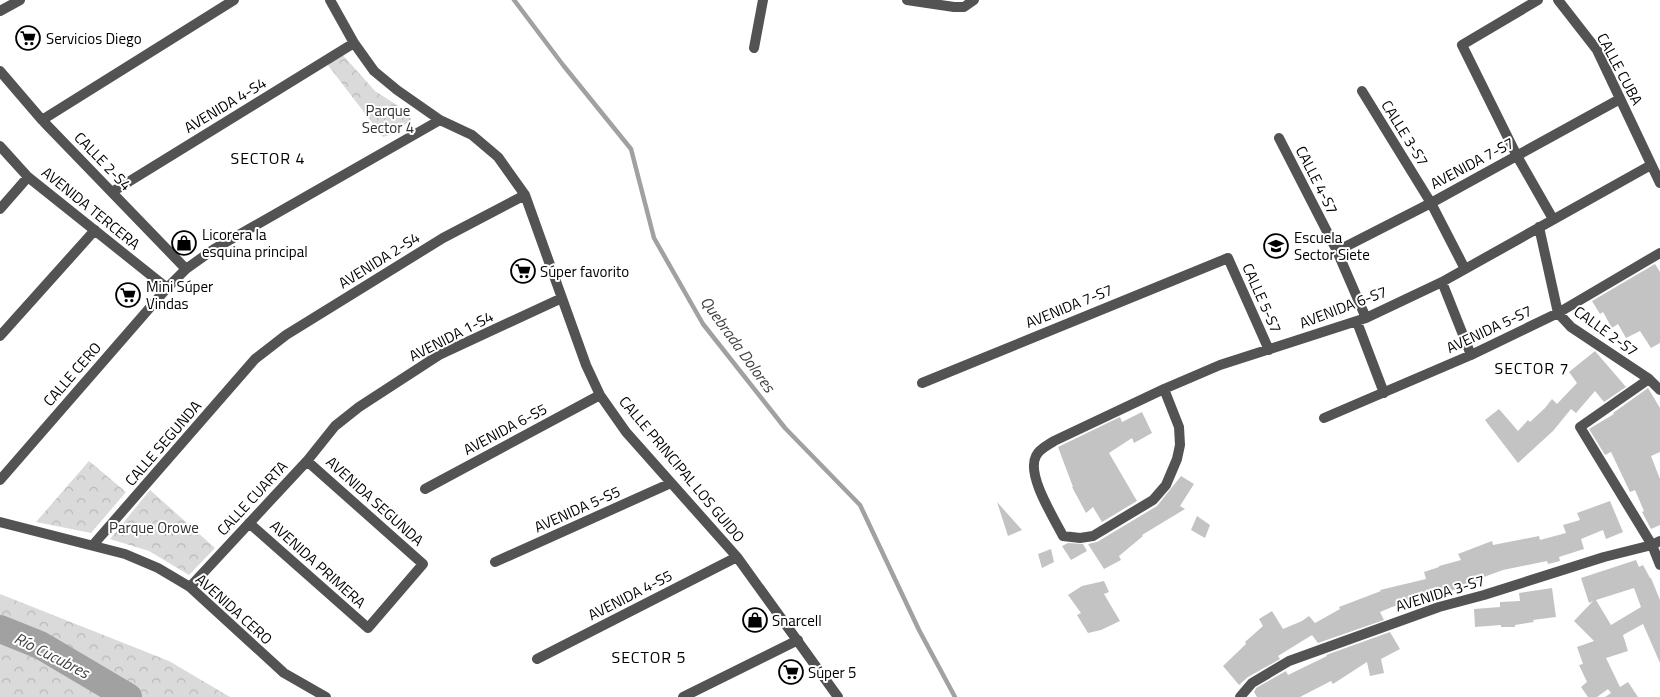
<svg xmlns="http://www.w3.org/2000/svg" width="1660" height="697" font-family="'Titillium Web',sans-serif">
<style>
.forest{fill:url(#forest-crowns)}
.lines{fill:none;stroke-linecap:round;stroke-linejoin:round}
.stream{stroke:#a1a1a1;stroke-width:4.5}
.river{stroke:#a1a1a1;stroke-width:28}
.building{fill:#c3c3c3;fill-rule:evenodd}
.minor{stroke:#535353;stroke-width:10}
.labels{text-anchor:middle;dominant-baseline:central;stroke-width:4;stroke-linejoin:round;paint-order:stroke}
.poi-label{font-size:15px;fill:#000;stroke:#fff;text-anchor:start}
.street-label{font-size:15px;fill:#000;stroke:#fff}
.park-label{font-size:15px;fill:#313131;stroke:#fff}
.neighbourhood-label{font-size:16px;letter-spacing:1px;fill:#000;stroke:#fff}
.water-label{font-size:16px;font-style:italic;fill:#424242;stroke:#fff}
</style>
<defs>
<pattern id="forest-crowns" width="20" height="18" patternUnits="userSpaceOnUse" patternTransform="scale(1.25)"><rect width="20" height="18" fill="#dadada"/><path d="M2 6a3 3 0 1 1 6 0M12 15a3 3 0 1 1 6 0" fill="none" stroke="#b9b9b9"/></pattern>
</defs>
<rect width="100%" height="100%" fill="#fff"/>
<path class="forest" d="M341 53 375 91 409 113 411 120 393 134 383 137 327 64Z
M89 461 126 492 91 533 36 522Z
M150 490 215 548 189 575 149 551 110 539Z
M0 594 169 661 230 697H0Z"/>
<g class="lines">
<path class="stream" d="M514 0 563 65 631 149 654 238 703 324 785 428 860 505 919 630 955 697"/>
<path class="river" d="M0 629 40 645 128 697"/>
</g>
<path class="building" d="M1655 264 1660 272V343L1651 348 1640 331 1626 338 1618 324 1612 328 1603 312 1600 314 1592 301Z
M1595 351 1626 387 1604 402 1595 391 1576 413 1571 409 1553 431 1518 463 1485 420 1499 409 1518 431 1528 420 1530 422 1545 408 1552 399 1557 404 1577 383 1569 372Z
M1648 388 1660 408V452L1651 456 1660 479V525L1651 529 1642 512 1644 511 1635 490 1630 492 1611 452 1605 455 1589 429 1614 414 1613 413Z
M1142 412 1152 433 1134 443 1132 438 1109 453 1137 501 1102 522 1093 507 1086 513 1072 487H1073L1058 447 1120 417 1122 422Z
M1181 476 1194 484 1180 506 1185 509 1142 535 1143 536 1119 556 1121 560 1104 569 1088 544 1097 542 1157 506Z
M1610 501 1623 532 1606 539 1603 530 1581 539 1584 549 1559 557 1560 561 1548 564 1547 561 1503 570 1481 578V580L1460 585 1461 588 1392 607 1380 612 1384 620 1318 643 1312 635 1278 656 1280 659 1248 677 1239 685 1223 666 1246 644 1245 642 1263 626 1259 619 1272 611 1283 629 1302 621 1309 616 1315 623 1340 609 1339 607 1381 591 1380 590 1426 579 1424 572 1439 567V566L1461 560 1458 554 1492 541 1493 545 1539 536 1540 540 1566 533 1563 525 1580 520 1577 513Z
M997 502 1022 530 1008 536Z
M1197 516 1210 525 1205 538 1191 530Z
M1068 543 1083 544 1087 551 1071 560 1062 546Z
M1051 549 1054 562 1042 568 1038 554Z
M1636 560 1639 567 1643 565 1650 578H1651L1660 600V663L1643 624 1623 635 1628 651 1606 658 1620 687 1628 682 1638 697H1605L1611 693 1608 689 1597 697H1588L1581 687 1587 682 1579 665 1583 664 1577 647 1594 641 1574 621 1593 601 1589 603 1581 578ZM1634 588 1641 607 1611 625 1596 600Z
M1104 581 1109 592 1104 594 1120 621 1101 630 1088 633 1077 615 1081 613 1068 595 1082 586Z
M1552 588 1556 617 1533 620 1534 622 1515 625V627H1501V625L1475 627 1474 609 1500 607V602L1520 601 1519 593Z
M1390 632 1400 649 1381 659 1384 673 1370 676 1367 662 1333 684 1331 681 1300 697H1257L1254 692 1256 688 1286 671 1288 675 1327 656 1326 655Z"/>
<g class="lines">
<path class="minor" d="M330 0 354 43 374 71 397 90 440 120 472 135 498 157 525 195 586 365 600 395 626 432 737 557 838 697
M907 0 954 7H964L974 0
M1538 0 1462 45 1517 156 1553 219
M1558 0 1597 50 1660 183
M0 11 20 0
M754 48 763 0
M0 71 42 120 186 269
M1362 91 1431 203 1465 269
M42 120 234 0
M1279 138 1337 251 1366 318
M0 146 28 177 167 288
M112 192 354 43
M0 209 28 177
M1539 227 1558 313 1571 327 1649 379 1660 390
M1337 251 1431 203 1620 99
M1442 282 1471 355
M1357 322 1384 393
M0 336 95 230
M1649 379 1580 427 1652 545 1660 565
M922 383 1228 258 1269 350
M1164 389 1179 427 1180 445 1177 459 1166 485 1153 500 1093 536 1080 538 1063 536C1054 518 1026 475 1036 456 1039 449 1048 445 1054 441L1164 389 1220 365 1366 318 1442 282 1651 165
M1324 418 1471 355 1558 313 1660 253
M0 480 167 288 186 269 214 249 440 120
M425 489 600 395
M0 522 125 554 158 568 190 587 284 673 326 697
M249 523 368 628 423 564 307 461
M93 545 255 359 286 335 443 238 525 195
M495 562 671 483
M190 587 307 461 335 426 359 407 439 355 562 298
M537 659 737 557
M683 697 798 640
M1240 697 1252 683 1289 661 1439 607 1484 595 1604 557 1652 545 1660 541"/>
</g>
<defs>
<g id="supermarket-ring" transform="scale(1.25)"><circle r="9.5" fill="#fff" stroke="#000" stroke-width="1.5"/><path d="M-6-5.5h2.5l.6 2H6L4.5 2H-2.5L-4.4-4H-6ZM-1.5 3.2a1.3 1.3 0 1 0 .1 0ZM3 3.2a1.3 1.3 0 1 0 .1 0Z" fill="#000"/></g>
<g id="shop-ring" transform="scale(1.25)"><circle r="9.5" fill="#fff" stroke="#000" stroke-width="1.5"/><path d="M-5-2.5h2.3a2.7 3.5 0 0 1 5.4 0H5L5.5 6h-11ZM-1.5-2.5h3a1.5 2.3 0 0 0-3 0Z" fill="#000"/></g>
<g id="school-ring" transform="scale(1.25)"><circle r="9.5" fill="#fff" stroke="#000" stroke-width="1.5"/><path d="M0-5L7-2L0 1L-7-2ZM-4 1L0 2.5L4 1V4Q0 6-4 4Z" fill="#000"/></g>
</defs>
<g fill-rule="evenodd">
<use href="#supermarket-ring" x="28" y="38"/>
<use href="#shop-ring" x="184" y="243"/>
<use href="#school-ring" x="1276" y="246"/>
<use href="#supermarket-ring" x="523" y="271"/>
<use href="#supermarket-ring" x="128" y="295"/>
<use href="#shop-ring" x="755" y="620"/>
<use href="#supermarket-ring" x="791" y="672"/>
</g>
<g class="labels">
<g class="poi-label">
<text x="46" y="38">Servicios Diego</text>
<text x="202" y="234">Licorera la<tspan x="202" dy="17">esquina principal</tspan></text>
<text x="1294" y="237">Escuela<tspan x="1294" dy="17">Sector Siete</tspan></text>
<text x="540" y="271">Súper favorito</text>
<text x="146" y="286">Mini Súper<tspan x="146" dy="17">Vindas</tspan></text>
<text x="772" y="620">Snarcell</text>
<text x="808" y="672">Súper 5</text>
</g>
<g class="street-label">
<text transform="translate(1620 69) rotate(62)">CALLE CUBA</text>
<text transform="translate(225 105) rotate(-31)">AVENIDA 4-S4</text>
<text transform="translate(1405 133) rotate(58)">CALLE 3-S7</text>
<text transform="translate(103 161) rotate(46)">CALLE 2-S4</text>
<text transform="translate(1472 163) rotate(-28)">AVENIDA 7-S7</text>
<text transform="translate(1317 180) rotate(63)">CALLE 4-S7</text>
<text transform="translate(91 208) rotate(39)">AVENIDA TERCERA</text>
<text transform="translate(379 260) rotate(-32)">AVENIDA 2-S4</text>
<text transform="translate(1262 298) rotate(66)">CALLE 5-S7</text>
<text transform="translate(1069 306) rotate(-22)">AVENIDA 7-S7</text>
<text transform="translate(1343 307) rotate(-21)">AVENIDA 6-S7</text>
<text transform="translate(1489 329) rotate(-25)">AVENIDA 5-S7</text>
<text transform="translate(1606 331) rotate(36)">CALLE 2-S7</text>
<text transform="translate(451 336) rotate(-27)">AVENIDA 1-S4</text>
<text transform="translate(72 374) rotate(-49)">CALLE CERO</text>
<text transform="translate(505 429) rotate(-28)">AVENIDA 6-S5</text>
<text transform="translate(163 443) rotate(-49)">CALLE SEGUNDA</text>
<text transform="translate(682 469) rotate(50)">CALLE PRINCIPAL LOS GUIDO</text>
<text transform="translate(252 498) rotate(-47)">CALLE CUARTA</text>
<text transform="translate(375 501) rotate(42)">AVENIDA SEGUNDA</text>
<text transform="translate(577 509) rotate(-24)">AVENIDA 5-S5</text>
<text transform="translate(318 564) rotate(42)">AVENIDA PRIMERA</text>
<text transform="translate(1440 593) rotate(-17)">AVENIDA 3-S7</text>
<text transform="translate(630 595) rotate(-27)">AVENIDA 4-S5</text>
<text transform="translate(234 609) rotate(42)">AVENIDA CERO</text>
</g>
<g class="park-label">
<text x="388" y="110">Parque<tspan x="388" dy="17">Sector 4</tspan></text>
<text x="154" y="527">Parque Orowe</text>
</g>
<g class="neighbourhood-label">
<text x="268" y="158">SECTOR 4</text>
<text x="1532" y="368">SECTOR 7</text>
<text x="649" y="657">SECTOR 5</text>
</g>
<g class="water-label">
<text transform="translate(738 344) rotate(54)">Quebrada Dolores</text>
<text transform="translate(52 655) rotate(27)">Río Cucubres</text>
</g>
</g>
</svg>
